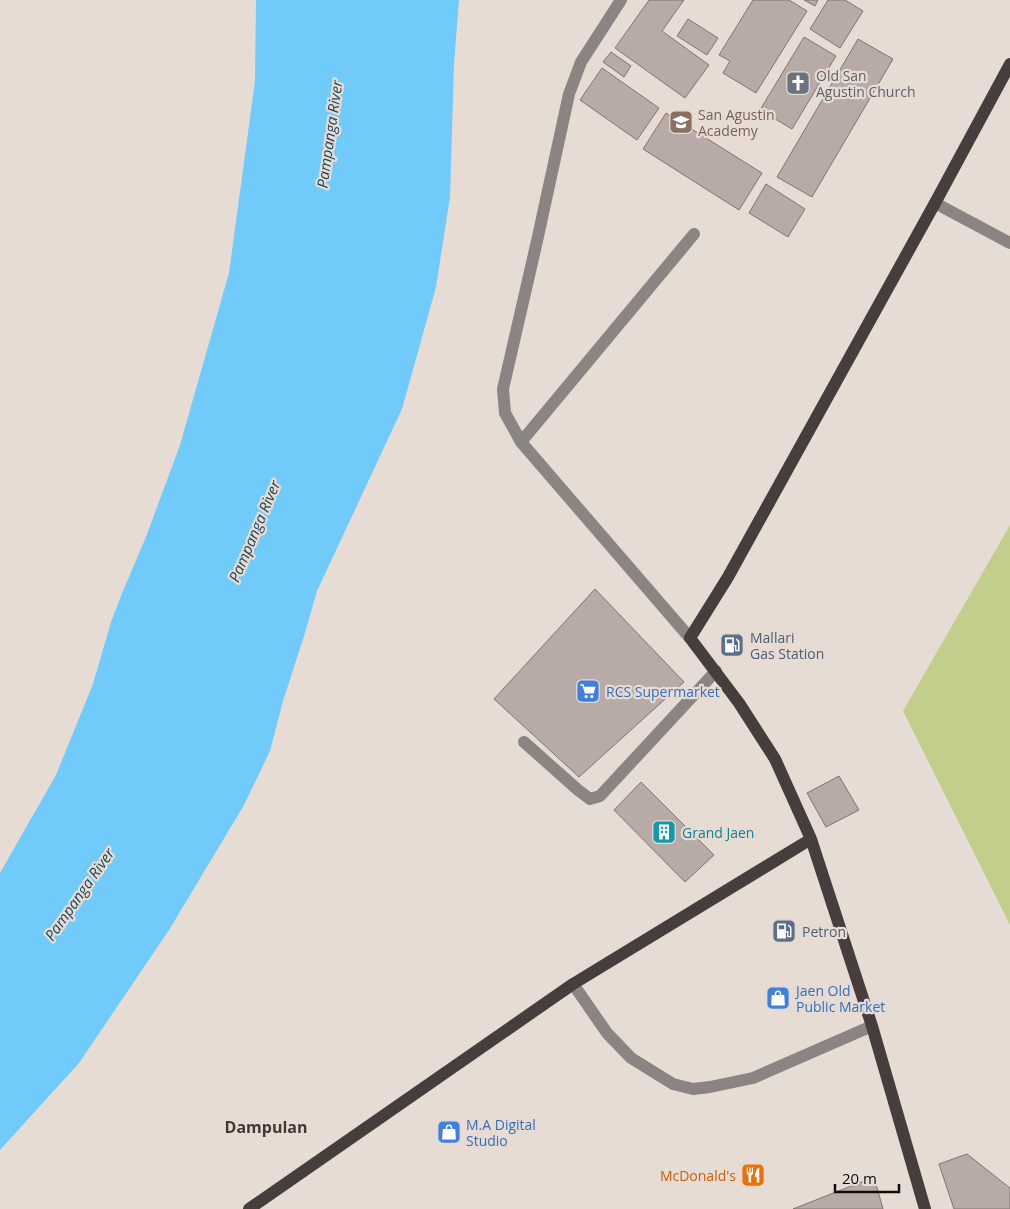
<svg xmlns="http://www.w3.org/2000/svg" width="1010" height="1209" font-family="'Open Sans',sans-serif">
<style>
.green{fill:#c2cf8c}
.water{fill:#70cafa}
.building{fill:#b8aba7;stroke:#807470}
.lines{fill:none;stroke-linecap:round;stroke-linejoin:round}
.minor{stroke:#8a8483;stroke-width:12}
.major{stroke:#463d3c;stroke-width:12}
.labels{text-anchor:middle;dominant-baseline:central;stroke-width:4.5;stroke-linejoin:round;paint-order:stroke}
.worship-label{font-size:14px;fill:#5b616d;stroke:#e7dcd4;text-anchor:start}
.education-label{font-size:14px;fill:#785e54;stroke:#e7dcd4;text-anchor:start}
.service-label{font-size:14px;fill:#4e5e75;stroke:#e7dcd4;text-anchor:start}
.shop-label{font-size:14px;fill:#366cbe;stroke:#e7dcd4;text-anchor:start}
.culture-label{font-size:14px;fill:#0d838f;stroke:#e7dcd4;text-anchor:start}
.food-label{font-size:14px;fill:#c56008;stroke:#e7dcd4;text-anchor:end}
.water-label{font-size:15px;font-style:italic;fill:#1d4458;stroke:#e7dcd4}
.quarter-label{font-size:16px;font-weight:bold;fill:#423933;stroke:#e7dcd4}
</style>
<rect width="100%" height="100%" fill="#e7dcd4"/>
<path class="green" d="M1010 525V925L903 711Z"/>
<path class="water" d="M256 0H459L454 64 450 197 436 287 402 409 317 591 304 636 283 701 270 751 244 805 169 930 79 1063 0 1150V873L56 775 93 684 111 622 123 591 146 537 180 445 229 273 255 81Z"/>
<path class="building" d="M649 0H684L662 31 709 65 685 98 615 48Z
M753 0H789L807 11 756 93 723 73 730 61 719 55Z
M804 0H818L815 6Z
M828 0H845L863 11 840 48 810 29Z
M688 19 718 38 707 55 677 36Z
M804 37 836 56 792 129 760 110Z
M858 39 893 59 812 197 777 177Z
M611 52 631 66 624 77 603 62Z
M602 68 659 108 637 140 580 100Z
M666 113 762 173 739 210 643 149Z
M766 184 805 209 788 237 749 213Z
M595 589 684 682 579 777 494 699Z
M839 776 859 810 826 827 807 793Z
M641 782 714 855 685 882 614 810Z
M967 1154 1010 1188V1209H954L939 1164Z
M874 1177 883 1209H793Z"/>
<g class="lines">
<path class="minor" d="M621 0 581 62 569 94 537 241 503 389 505 413 521 442 690 638
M935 203 1010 243
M521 442 694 234
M524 742 578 790 590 799 600 796 716 671
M573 984 607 1033 631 1058 673 1084 693 1089 710 1087 753 1078 872 1026"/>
<path class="major" d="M249 1209 573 984 811 839
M925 1209 872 1026 811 839 775 759 739 703 690 638 728 577 935 203 1010 64"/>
</g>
<defs>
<g id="church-square" transform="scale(1.25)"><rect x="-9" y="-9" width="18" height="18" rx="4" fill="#6b7280" stroke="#e7dcd4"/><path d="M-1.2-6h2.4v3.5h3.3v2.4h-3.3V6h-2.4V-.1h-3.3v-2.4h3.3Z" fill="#fff"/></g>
<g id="school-square" transform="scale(1.25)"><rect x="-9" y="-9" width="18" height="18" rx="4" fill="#8d6e63" stroke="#e7dcd4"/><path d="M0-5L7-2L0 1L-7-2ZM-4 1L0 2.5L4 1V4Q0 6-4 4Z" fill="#fff"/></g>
<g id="fuel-square" transform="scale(1.25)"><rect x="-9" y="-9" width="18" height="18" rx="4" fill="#5c6f8a" stroke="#e7dcd4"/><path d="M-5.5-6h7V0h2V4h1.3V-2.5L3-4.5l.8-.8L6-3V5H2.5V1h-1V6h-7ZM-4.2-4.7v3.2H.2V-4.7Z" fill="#fff"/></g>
<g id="supermarket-square" transform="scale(1.25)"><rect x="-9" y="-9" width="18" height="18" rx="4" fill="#3f7fe0" stroke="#e7dcd4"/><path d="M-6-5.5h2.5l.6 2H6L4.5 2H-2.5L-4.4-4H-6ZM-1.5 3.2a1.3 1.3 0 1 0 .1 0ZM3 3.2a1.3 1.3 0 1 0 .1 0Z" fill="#fff"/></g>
<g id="building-square" transform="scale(1.25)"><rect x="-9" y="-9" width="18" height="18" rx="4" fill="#0f9aa8" stroke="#e7dcd4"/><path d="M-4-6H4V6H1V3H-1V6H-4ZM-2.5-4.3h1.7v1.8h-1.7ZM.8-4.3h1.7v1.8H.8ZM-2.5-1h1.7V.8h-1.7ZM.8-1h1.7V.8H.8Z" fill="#fff"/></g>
<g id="shop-square" transform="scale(1.25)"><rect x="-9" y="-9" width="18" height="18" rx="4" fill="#3f7fe0" stroke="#e7dcd4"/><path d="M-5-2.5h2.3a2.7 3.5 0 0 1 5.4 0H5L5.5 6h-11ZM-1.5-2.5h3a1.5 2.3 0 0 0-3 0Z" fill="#fff"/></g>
<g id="restaurant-square" transform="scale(1.25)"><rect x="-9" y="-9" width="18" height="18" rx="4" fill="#e8710a" stroke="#e7dcd4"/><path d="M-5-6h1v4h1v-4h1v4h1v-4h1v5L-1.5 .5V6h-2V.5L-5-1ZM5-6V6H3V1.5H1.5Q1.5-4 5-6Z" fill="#fff"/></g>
</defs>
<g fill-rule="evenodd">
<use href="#church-square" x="798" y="83"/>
<use href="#school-square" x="681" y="122"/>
<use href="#fuel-square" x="732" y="645"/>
<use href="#supermarket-square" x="588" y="691"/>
<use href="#building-square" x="664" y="832"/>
<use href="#fuel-square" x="784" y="931"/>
<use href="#shop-square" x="778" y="998"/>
<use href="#shop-square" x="449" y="1132"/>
<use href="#restaurant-square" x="753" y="1175"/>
</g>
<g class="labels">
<g class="worship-label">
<text x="816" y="75">Old San<tspan x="816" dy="16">Agustin Church</tspan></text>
</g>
<g class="education-label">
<text x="698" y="114">San Agustin<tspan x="698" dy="16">Academy</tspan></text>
</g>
<g class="service-label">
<text x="750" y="637">Mallari<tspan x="750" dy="16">Gas Station</tspan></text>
<text x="802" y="931">Petron</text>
</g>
<g class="shop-label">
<text x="606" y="691">RCS Supermarket</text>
<text x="796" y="990">Jaen Old<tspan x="796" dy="16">Public Market</tspan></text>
<text x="466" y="1124">M.A Digital<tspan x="466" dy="16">Studio</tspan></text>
</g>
<g class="culture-label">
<text x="682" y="832">Grand Jaen</text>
</g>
<g class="food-label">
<text x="736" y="1175">McDonald's</text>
</g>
<g class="water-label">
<text transform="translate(329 134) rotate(-82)">Pampanga River</text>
<text transform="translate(254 531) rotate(-67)">Pampanga River</text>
<text transform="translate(79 894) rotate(-55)">Pampanga River</text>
</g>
<g class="quarter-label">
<text x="266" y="1127">Dampulan</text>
</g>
</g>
<path d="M835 1184v8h64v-8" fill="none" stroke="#0f0c09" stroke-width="2.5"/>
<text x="842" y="1184" font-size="15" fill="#0f0c09" stroke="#e7dcd4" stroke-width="4" paint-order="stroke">20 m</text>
</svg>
